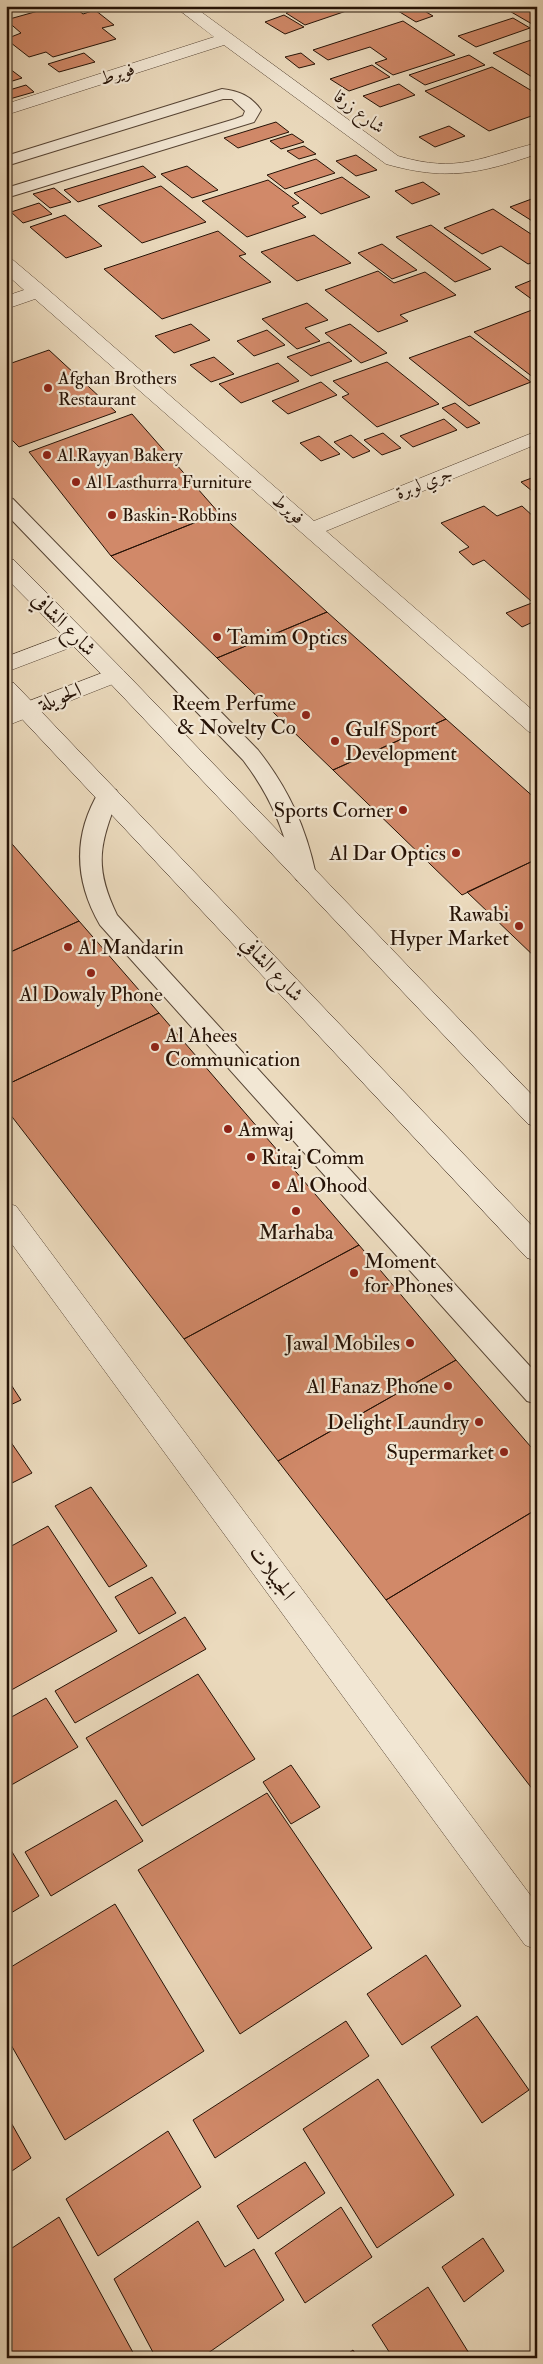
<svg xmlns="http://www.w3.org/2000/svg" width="543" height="2364" font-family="'IM FELL Double Pica',Amiri,serif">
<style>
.building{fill:#d18969;stroke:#251206}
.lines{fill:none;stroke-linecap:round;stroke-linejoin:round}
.lane-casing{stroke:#564434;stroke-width:2}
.street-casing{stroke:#564434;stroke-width:1}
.secondary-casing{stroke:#251206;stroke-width:1}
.lane{fill:#f2e7d4;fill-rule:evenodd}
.street{fill:#f2e7d4;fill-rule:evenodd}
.secondary{fill:#f2e7d4;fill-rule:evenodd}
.poi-dot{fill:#8f2418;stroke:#f2e7d4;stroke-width:2}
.labels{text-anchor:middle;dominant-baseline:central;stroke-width:4.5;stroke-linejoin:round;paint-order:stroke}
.far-street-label{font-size:18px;fill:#251206;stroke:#f2e7d4}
.far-poi-label{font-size:18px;fill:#251206;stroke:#f2e7d4;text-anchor:start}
.street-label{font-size:21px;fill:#251206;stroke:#f2e7d4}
.poi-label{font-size:21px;fill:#251206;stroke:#f2e7d4;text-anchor:start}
</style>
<rect width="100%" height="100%" fill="#ebdabd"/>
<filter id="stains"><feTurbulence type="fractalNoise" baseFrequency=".004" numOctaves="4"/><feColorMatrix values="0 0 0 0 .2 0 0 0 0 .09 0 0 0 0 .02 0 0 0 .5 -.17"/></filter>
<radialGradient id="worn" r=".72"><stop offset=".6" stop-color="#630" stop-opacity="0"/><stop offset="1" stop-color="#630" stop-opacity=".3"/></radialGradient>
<path class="building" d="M56 6H73L83 14 95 10 114 25 102 28 116 39 53 57 46 52 29 57 6 39 21 33 6 20Z
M293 6H361L305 25 286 13 297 9Z
M390 6H416L433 16 416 22Z
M514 6H537V22L532 24 506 9Z
M284 15 304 27 285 34 265 22Z
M513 18 530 28 476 47 458 36Z
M403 21 455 55 393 75 375 63 387 59 370 47 328 60 313 50Z
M537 38V80L493 53Z
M84 53 95 62 59 72 48 64Z
M301 53 315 64 299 68 285 57Z
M469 55 485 65 425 85 409 75Z
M372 65 390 77 349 91 330 79Z
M6 66 22 78 6 83Z
M492 67 537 94V114L489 131 425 91Z
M399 84 415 95 380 107 363 96Z
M26 85 34 92 6 100V91Z
M276 122 289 132 238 148 224 138Z
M449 126 465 136 435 147 419 137Z
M292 134 304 142 281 149 270 141Z
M304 146 316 154 299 159 287 151Z
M356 155 377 170 356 176 336 161Z
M316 159 335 173 285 189 267 175Z
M143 166 156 177 78 202 64 190Z
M187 166 218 190 192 198 161 174Z
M342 177 370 197 321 214 294 193Z
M268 180 299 203 292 206 306 217 247 237 202 201Z
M423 182 440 194 412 204 395 191Z
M161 186 206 222 142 243 98 206Z
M54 188 71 202 50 208 33 194Z
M537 197V224L510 207Z
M39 203 52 214 23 223 11 212Z
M493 209 537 238V261L528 264 501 246 482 254 444 228Z
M65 215 102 246 66 258 30 227Z
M431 225 491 269 455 282 396 237Z
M218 231 246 254 239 256 271 282 162 319 104 269Z
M314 235 351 263 297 281 261 252Z
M382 244 417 270 392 279 358 253Z
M378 271 394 283 425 272 456 295 400 315 408 321 378 332 325 290Z
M537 278V303L515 287Z
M307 303 328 320 305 328 320 341 297 349 262 319Z
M532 310 537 314V376L534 378 474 332Z
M191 324 210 340 174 353 155 336Z
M350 324 387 353 361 363 325 333Z
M267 330 285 345 254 356 237 341Z
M470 336 531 382 469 406 409 358Z
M329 342 352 361 311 376 287 357Z
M49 350 116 412 19 447 6 434V365Z
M214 357 234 374 211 382 190 365Z
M387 362 439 404 377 427 342 397 349 394 333 381Z
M278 363 299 381 241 403 219 384Z
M321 382 337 395 288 414 272 401Z
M455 403 480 423 467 428 442 408Z
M132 414 219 513 111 556 29 452Z
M444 419 457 430 413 447 400 436Z
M383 433 401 448 382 455 364 440Z
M351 435 370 451 353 458 334 442Z
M319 436 340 454 321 461 300 443Z
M537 476V495L521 482Z
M484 506 497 516 522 506 535 518 537 517V599L531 601 484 560 473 565 459 552 469 547 441 523Z
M219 513 327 612 217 658 111 556Z
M537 601V620L522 627 506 613Z
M327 612 446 719 333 770 217 658Z
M446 719 537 800V859L462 895 333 770Z
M6 837 79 921 6 954Z
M537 859V959L467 892Z
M79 921 159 1013 6 1085V954Z
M159 1013 359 1245 184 1339 6 1109V1085Z
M359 1245 456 1360 278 1461 184 1339Z
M456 1360 537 1454V1509L386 1600 278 1461Z
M6 1377 21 1400 6 1407Z
M6 1435 32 1473 6 1486Z
M91 1487 147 1566 109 1587 55 1506Z
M537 1509V1795L386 1600Z
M48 1526 117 1631 6 1693V1549Z
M152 1577 176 1613 139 1634 115 1597Z
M185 1617 206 1649 75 1723 55 1691Z
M198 1674 255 1759 142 1826 86 1738Z
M46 1698 78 1747 6 1788V1720Z
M291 1765 320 1807 291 1824 263 1782Z
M267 1793 372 1948 240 2034 138 1870Z
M116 1800 143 1841 51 1896 25 1852Z
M6 1842 39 1896 6 1916Z
M115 1904 204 2051 65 2140 6 2036V1970Z
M426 1955 461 2006 402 2045 367 1994Z
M477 2016 529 2090 482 2123 431 2047Z
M346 2021 369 2056 215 2158 193 2120Z
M378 2079 454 2195 377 2248 303 2129Z
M9 2119 31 2158 6 2175V2121Z
M168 2131 201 2187 98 2256 66 2199Z
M305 2162 325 2193 258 2239 237 2206Z
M341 2207 372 2257 305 2303 275 2253Z
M59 2217 136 2358H6V2252Z
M198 2221 225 2267 254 2249 284 2300 201 2358H156L114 2279Z
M483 2238 504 2271 464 2302 442 2267Z
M428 2287 472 2358H393L372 2325Z
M353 2350 358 2358H342Z"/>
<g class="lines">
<g class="lane-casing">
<path id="lane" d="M222 89C239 91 251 96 261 110L254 122 6 198V188L235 119 243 116 245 111 232 99H223L6 166V156Z
M6 497 13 499 258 750C288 788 306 827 316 875L313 880 305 883 297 880 294 875C285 831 270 795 243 760L6 514Z
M108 788 116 790 119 795C100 843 93 866 117 915L537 1374V1404L527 1401 100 925C74 880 73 834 100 790Z"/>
</g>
<g class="street-casing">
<path id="street" d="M174 6H193L398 156C459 174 480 157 537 143V154C479 174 446 181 386 164L224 45 6 115V104L214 37Z
M6 259 13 260 45 287 314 521 537 431V444L326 531 537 714V734L529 732 35 299 6 309V296L24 290 6 274Z
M77 630 85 632 88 637 85 642 6 672V657Z
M115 668 123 670 126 675 123 680 6 726V710Z
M6 1203 16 1206 537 1904V1950L525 1945 6 1236Z"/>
</g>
<g class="secondary-casing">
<path id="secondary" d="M6 559 14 560 123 670 537 1100V1127L528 1124 107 680 6 578Z
M6 681 14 683 537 1231V1261L527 1258 6 702Z"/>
</g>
<use href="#lane" class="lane"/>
<use href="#street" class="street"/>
<use href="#secondary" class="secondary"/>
</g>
<g class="poi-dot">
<circle cx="48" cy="388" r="5"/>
<circle cx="47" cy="455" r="5"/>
<circle cx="76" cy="482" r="5"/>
<circle cx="112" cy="515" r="5"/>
<circle cx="217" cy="637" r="5"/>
<circle cx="306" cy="715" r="5"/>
<circle cx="335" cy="741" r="5"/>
<circle cx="403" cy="810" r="5"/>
<circle cx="456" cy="853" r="5"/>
<circle cx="519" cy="926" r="5"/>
<circle cx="68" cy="947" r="5"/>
<circle cx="91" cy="973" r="5"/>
<circle cx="155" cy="1047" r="5"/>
<circle cx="228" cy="1129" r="5"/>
<circle cx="251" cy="1157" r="5"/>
<circle cx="276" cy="1185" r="5"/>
<circle cx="296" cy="1211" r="5"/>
<circle cx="354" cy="1273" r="5"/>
<circle cx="410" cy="1343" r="5"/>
<circle cx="448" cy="1386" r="5"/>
<circle cx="479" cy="1422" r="5"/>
<circle cx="504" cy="1452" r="5"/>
</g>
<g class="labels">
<g class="far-street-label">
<text transform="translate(117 74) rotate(-18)">فويرط</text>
<text transform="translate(359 112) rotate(37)">شارع زرقا</text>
<text transform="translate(424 483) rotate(-22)">جري لوبرة</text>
<text transform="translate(288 509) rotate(41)">فويرط</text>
</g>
<g class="far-poi-label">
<text x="58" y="378">Afghan Brothers<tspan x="58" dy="21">Restaurant</tspan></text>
<text x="57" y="455">Al.Rayyan Bakery</text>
<text x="86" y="482">Al Lasthurra Furniture</text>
<text x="122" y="515">Baskin-Robbins</text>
</g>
<g class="street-label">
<text transform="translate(64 624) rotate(45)">شارع الشافي</text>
<text transform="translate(60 697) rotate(-22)">الحويلة</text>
<text transform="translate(272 969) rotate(47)">شارع الشافي</text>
<text transform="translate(272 1573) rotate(54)">الجبيلات</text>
</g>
<g class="poi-label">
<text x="227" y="637">Tamim Optics</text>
<text x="296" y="703" text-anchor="end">Reem Perfume<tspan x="296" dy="24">&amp; Novelty Co</tspan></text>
<text x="345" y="729">Gulf Sport<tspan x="345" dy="24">Development</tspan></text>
<text x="393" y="810" text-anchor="end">Sports Corner</text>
<text x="446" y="853" text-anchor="end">Al Dar Optics</text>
<text x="509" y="914" text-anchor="end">Rawabi<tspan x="509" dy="24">Hyper Market</tspan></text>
<text x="78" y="947">Al Mandarin</text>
<text x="91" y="994" text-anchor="middle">Al Dowaly Phone</text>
<text x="165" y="1035">Al Ahees<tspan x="165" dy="24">Communication</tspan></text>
<text x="238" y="1129">Amwaj</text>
<text x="261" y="1157">Ritaj Comm</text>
<text x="286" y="1185">Al Ohood</text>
<text x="296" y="1232" text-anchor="middle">Marhaba</text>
<text x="364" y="1261">Moment<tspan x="364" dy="24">for Phones</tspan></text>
<text x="400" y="1343" text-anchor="end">Jawal Mobiles</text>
<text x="438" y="1386" text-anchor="end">Al Fanaz Phone</text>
<text x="469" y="1422" text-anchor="end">Delight Laundry</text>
<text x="494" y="1452" text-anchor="end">Supermarket</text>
</g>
</g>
<rect width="543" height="2364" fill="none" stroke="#ebdabd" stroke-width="25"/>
<rect x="8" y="8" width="528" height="2349" fill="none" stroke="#251206" stroke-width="2.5"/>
<rect x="12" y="12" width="518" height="2339" fill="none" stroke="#251206"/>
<rect width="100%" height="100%" filter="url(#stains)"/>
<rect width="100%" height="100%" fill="url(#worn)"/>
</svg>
